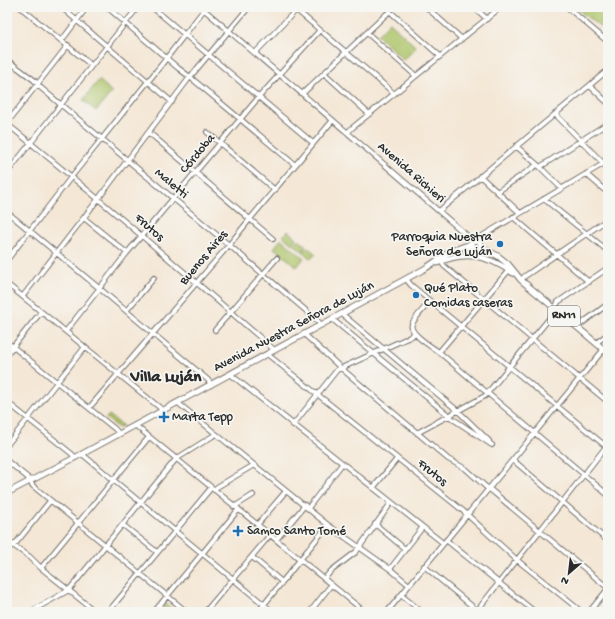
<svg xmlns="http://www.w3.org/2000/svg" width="615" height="619" font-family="'Gochi Hand',sans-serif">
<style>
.green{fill:#aec56a;stroke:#6c784a}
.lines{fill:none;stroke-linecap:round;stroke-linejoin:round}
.minor-casing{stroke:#716d67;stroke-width:6}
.major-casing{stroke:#716d67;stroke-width:7}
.minor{stroke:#fff;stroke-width:4}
.major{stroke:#fff;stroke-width:5}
.poi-dot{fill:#1f6fb2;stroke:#f6f6f2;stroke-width:1.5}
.labels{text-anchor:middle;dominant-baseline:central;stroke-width:3.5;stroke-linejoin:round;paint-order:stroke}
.shield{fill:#f6f6f2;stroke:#686867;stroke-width:1}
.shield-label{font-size:12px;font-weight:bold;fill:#2b2b2b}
.street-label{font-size:13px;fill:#2b2b2b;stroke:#f6f6f2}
.poi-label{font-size:13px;fill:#2b2b2b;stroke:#f6f6f2;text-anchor:start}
.district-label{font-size:17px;font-weight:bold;fill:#2b2b2b;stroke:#f6f6f2}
</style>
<rect width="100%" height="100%" fill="#f6f6f2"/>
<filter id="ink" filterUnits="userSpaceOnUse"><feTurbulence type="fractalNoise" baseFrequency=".025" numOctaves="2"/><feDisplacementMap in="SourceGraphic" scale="8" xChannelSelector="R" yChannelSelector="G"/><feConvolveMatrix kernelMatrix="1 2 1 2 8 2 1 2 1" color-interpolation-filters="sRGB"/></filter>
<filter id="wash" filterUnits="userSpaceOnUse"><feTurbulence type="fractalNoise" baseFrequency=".012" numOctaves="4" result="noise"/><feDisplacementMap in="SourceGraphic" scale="16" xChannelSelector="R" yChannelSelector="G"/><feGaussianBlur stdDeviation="0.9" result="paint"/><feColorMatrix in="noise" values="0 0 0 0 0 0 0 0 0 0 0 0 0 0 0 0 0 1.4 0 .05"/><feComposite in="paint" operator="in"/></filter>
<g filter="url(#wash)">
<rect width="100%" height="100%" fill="#f4e7d6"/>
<path class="green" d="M577 7H608V19L601 28 576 8Z
M390 22 416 47 404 60 377 35Z
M99 80 112 92 96 111 83 100Z
M288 231 296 238 292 244 283 236Z
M281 239 304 258 297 267 274 248Z
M298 239 306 246 302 251 294 244Z
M307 247 316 254 311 259 303 252Z
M476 247 488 252V254L485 256 468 254 465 251 466 248Z
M109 415 123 426 119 428 106 418Z
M166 604 175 612H159Z"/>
</g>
<g filter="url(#ink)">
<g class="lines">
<g class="minor-casing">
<path id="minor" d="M20 7 91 65
M61 7 172 102
M107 7 178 68 190 77 295 165
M152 7 313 143
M201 7 470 238 479 242 485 248
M293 7 388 88 394 94
M385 7 440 56
M426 7 462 39
M474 7 487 19
M567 7 608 42
M367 33 416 76
M62 40 87 7
M255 53 299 7
M7 60 34 80 41 88 229 245 317 320 321 325
M324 73 369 114
M590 86 608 103
M303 93 394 7
M555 114 603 163
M7 123 68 45
M7 124C97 196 183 271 270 346L274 350
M207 132 275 190
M348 132 352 128 501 7
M147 134 153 136 273 239
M516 146 540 167 561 188
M540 167 608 123
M7 173 138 7
M586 174 608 193
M480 176 520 213
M497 192 537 165
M544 199 608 251
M439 211 608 70
M7 212 99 288 208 380 211 385
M513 217 589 282
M84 218 127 253
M467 245 608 161
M7 260 72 176 162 64 206 7
M441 261 444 266 608 402
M406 279 411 285 430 301 608 448
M521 280 525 276 608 219
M7 284 159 407 163 411
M23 296 99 198 190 77 249 7
M430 301C425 308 416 316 412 324 408 333 432 347 439 352L608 495
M126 311 154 278
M342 314 458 411 489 441
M332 319 453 419 492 445
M577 327 608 304
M215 330 277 258
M66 331 127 253 259 97 320 30
M304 334 341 368 448 459 466 469 486 487 492 491 608 588
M7 342 115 429 119 434
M596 343 608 334
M439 352 509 270
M7 354 41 312
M267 354 462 510 517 560 582 612
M230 374 443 543
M7 402 72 454 75 458
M178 403 328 525 390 569 409 585
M89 408 229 245 250 219 333 120
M293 425 337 370 412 336 414 333
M136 426 365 612
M417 433 485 396 553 314 558 302 608 268
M7 445 85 347
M82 454 273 612
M513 460 608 541
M7 461 27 477 33 486 187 612
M373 488 397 459
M214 490 217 487 254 465
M234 507 253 495
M308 508 342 464
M375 524 405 549
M123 525 157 552
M257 525 286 491
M276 540 305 505
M446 540 535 612
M7 541 30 557 41 568 96 612
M7 549 16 543 50 501
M252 557 282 582
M424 566 479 612
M41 568 149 437
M390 569 422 528
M324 579 331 571 356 552 391 503
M401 595 422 612
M7 611 9 612
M30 612 69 590 176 459 216 434
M108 612 211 488
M154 612 238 510
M205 612 270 535
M258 612 328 525
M310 612 331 585
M387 612 604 349
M476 612 608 444
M589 612 608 589"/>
</g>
<g class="major-casing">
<path id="major" d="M437 263C466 250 487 255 513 273
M7 493 82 454 332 319 426 268 451 251 465 246 481 247 498 256 508 264 521 280 608 353"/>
</g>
<use href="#minor" class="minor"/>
<use href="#major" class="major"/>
</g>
</g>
<g class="poi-dot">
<circle cx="500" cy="244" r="4"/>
<circle cx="416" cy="295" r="4"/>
<path d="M162 411h4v4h4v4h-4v4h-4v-4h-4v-4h4z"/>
<path d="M236 525h4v4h4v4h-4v4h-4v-4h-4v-4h4z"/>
</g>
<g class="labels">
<rect class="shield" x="548" y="306" width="32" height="20" rx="3"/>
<g class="shield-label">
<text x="564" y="316">RN11</text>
</g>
<g class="street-label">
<text transform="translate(198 154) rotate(-50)">Córdoba</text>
<text transform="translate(411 173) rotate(41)">Avenida Richieri</text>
<text transform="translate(171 184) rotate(40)">Maletti</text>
<text transform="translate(149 228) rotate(41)">Frutos</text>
<text transform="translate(204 258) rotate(-50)">Buenos Aires</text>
<text transform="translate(294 327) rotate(-28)">Avenida Nuestra Señora de Luján</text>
<text transform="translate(432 473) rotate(39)">Frutos</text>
</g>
<g class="poi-label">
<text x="492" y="237" text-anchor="end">Parroquia Nuestra<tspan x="492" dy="15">Señora de Luján</tspan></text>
<text x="424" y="288">Qué Plato<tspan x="424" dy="15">Comidas caseras</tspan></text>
<text x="172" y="417">Marta Tepp</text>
<text x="247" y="531">Samco Santo Tomé</text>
</g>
<g class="district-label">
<text x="166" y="378">Villa Luján</text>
</g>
</g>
<rect width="615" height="619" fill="none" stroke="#f6f6f2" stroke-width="24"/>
<g transform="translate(569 573) rotate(208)" stroke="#f6f6f2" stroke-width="3" paint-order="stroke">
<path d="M0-3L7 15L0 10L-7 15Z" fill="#2b2b2b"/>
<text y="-6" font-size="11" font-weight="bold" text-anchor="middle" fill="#2b2b2b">N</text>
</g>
</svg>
